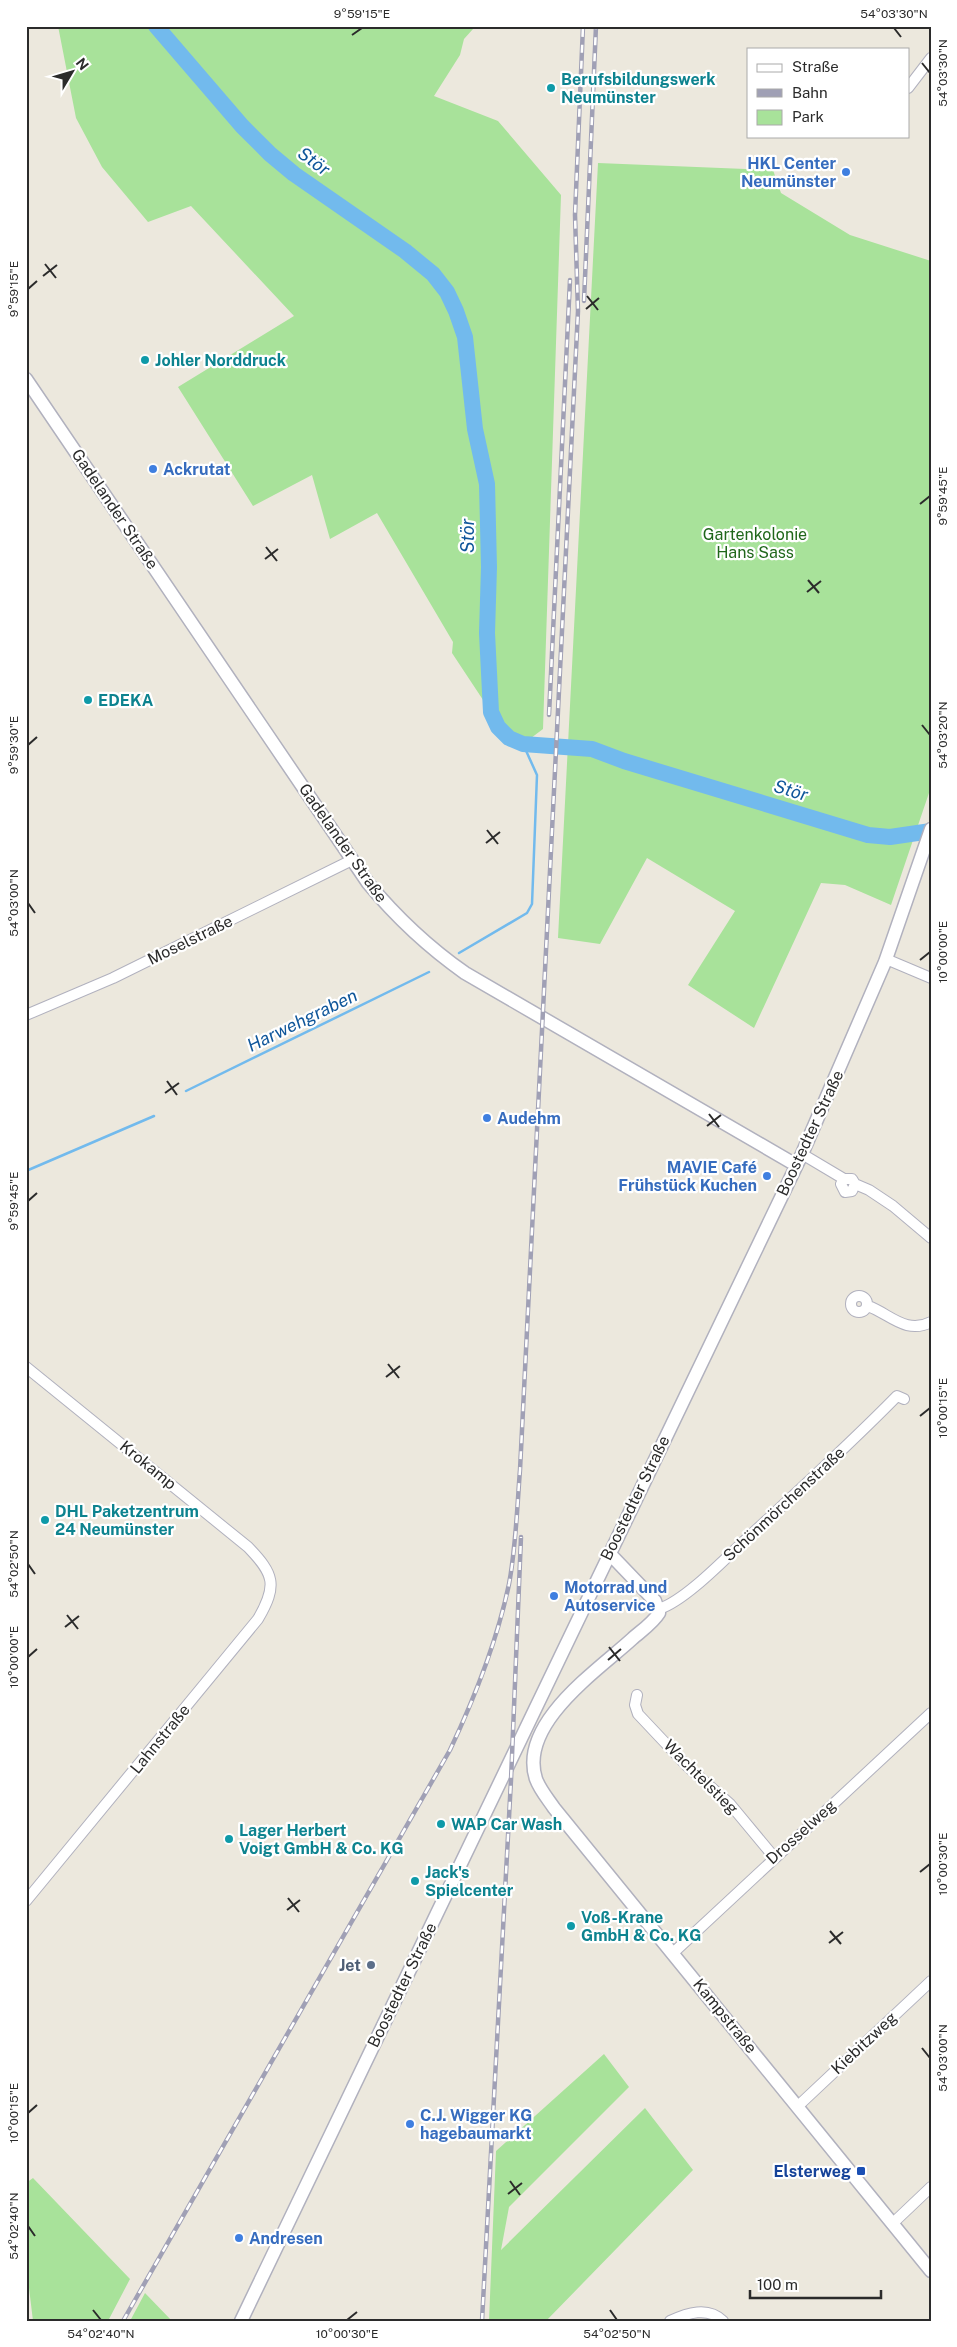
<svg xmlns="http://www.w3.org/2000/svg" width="957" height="2347" font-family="'Public Sans',sans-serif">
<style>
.green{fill:#a8e29a}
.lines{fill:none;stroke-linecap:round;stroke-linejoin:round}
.stream{stroke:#72baed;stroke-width:2.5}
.river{stroke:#72baed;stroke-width:16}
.minor-casing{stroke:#b1b1be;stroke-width:12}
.tertiary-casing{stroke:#b1b1be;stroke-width:15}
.minor{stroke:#fff;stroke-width:10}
.tertiary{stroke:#fff;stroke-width:12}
.rail-casing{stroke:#a0a0b5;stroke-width:4.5}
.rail{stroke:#fff;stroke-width:2.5;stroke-dasharray:8;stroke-linecap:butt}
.ticks{fill:none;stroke:#2b2b2b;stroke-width:2}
.culture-dot{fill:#0f9aa8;stroke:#fff;stroke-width:2}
.shop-dot{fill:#3f7fe0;stroke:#fff;stroke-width:2}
.service-dot{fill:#5c6f8a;stroke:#fff;stroke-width:2}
.transit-dot{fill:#1a4fb4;stroke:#fff;stroke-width:2}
.labels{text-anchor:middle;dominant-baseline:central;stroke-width:4.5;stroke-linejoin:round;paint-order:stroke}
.culture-label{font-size:16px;font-weight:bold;fill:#0d838f;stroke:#fff;text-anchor:start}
.shop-label{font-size:16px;font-weight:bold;fill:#366cbe;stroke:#fff;text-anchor:start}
.street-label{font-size:16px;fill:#2b2b2b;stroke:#fff}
.park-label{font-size:16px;fill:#20671b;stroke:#fff}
.service-label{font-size:16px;font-weight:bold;fill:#4e5e75;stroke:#fff;text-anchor:end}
.transit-label{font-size:16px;font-weight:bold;fill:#164399;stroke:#fff;text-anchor:end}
.water-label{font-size:18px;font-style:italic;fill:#0f569a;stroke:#fff}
.neatline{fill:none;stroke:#2b2b2b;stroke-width:2}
.ticks-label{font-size:12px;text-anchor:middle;fill:#2b2b2b}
</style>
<rect width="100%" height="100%" fill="#ece8dd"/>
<path class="green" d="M58 26H471L473 29 464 39 460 55 434 96 498 121 561 195 543 729 523 744 509 738 498 727 491 712 452 653 453 642 377 513 330 539 312 475 253 506 178 387 294 316 191 206 148 222 102 167 76 118Z
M598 163 773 170 781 193 850 235 931 261V787L891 905 845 885 821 883 754 1028 688 985 735 911 647 858 600 944 558 938Z
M604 2054 629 2087 509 2207 501 2250 645 2108 693 2170 546 2321H489L496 2151Z
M33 2178 130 2279 108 2321H33L26 2263V2183Z
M145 2293 172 2321H130Z"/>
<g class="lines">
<path class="stream" d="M459 953 527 913 532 904 537 775 523 744
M186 1091 429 972
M26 1171 154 1116"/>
<path class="river" d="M156 26 242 126 270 154 294 174 405 251 433 274 447 292 456 311 465 337 475 429 487 484 489 567 487 633 491 712 498 727 509 738 523 744 592 749 624 761 868 835 890 837 931 831"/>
<g class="minor-casing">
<path id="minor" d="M908 88 931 58
M886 959 931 978
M26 1015 113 978 352 860
M802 1154 844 1179H852L855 1184 869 1190 893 1206 931 1238
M844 1179 841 1184 845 1192 852 1191 855 1184
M851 1304a8 8 0 1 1 16 0a8 8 0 1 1-16 0Z
M868 1306C890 1314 906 1335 931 1322
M26 1367 248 1547C274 1574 278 1585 258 1619L26 1901
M659 1609C684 1601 722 1562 742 1543 794 1495 847 1447 897 1396L904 1399
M637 1695 635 1705 638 1714 687 1766 730 1804 774 1857
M673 1953 931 1713
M798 2106 931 1981
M892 2224 931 2187
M670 2321C687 2313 708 2306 723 2321"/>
</g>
<g class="tertiary-casing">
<path id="tertiary" d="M26 379 368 883C397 918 428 947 465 973L796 1165
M609 1553 655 1601 659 1613C653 1623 641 1631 632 1639 597 1671 518 1724 536 1779 540 1790 548 1799 554 1808L931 2271
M241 2321 802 1154 885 962 931 829"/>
</g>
<use href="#minor" class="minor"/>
<use href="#tertiary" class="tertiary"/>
<g class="rail-casing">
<path id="rail" d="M584 301 596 26
M549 715 570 280
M123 2321 450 1750C475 1697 497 1642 509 1584 516 1547 517 1508 520 1470L578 311 575 215 583 26
M482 2321 511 1780 521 1537"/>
</g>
<use href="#rail" class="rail"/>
</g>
<path class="ticks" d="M894 28 901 37M352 35 362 28M922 63 930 73M45 264 56 278M43 276 57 265M28 289 37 281M587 296 598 310M586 309 599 298M920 504 930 496M266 547 277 561M265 559 278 549M808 580 819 593M807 592 821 581M922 725 930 735M28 745 37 737M487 830 498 844M486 843 500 832M28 903 35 913M920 960 930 952M167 1081 177 1095M165 1093 179 1083M709 1114 719 1127M707 1126 721 1115M28 1201 37 1193M388 1364 399 1378M386 1377 400 1366M920 1416 930 1408M28 1564 35 1574M67 1615 78 1629M65 1627 79 1616M609 1647 620 1661M28 1657 37 1649M608 1660 621 1649M920 1872 930 1864M288 1898 299 1912M287 1910 300 1900M830 1931 841 1944M829 1943 843 1932M922 2048 930 2058M28 2113 37 2105M510 2181 520 2195M508 2194 522 2183M28 2226 35 2236M93 2310 101 2320M610 2310 617 2320M347 2320 357 2312"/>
<g class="culture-dot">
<circle cx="551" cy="88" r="5"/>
<circle cx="145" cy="360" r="5"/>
<circle cx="88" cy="700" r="5"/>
<circle cx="45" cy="1520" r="5"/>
<circle cx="441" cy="1824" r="5"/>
<circle cx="229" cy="1839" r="5"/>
<circle cx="415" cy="1881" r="5"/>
<circle cx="571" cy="1926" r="5"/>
</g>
<g class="shop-dot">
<circle cx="846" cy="172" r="5"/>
<circle cx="153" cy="469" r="5"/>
<circle cx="487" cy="1118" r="5"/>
<circle cx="767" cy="1176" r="5"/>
<circle cx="554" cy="1596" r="5"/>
<circle cx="410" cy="2124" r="5"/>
<circle cx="239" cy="2238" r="5"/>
</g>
<circle class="service-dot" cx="371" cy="1965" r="5"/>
<rect class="transit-dot" x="856" y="2166" width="10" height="10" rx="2.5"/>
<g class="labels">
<g class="culture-label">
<text x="561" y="79">Berufsbildungswerk<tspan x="561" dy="18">Neumünster</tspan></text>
<text x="155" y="360">Johler Norddruck</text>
<text x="98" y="700">EDEKA</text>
<text x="55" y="1511">DHL Paketzentrum<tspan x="55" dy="18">24 Neumünster</tspan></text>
<text x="451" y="1824">WAP Car Wash</text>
<text x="239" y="1830">Lager Herbert<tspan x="239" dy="18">Voigt GmbH &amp; Co. KG</tspan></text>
<text x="425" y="1872">Jack's<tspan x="425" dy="18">Spielcenter</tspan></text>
<text x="581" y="1917">Voß-Krane<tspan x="581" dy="18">GmbH &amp; Co. KG</tspan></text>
</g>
<g class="shop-label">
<text x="836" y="163" text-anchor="end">HKL Center<tspan x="836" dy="18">Neumünster</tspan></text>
<text x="163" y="469">Ackrutat</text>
<text x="497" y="1118">Audehm</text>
<text x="757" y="1167" text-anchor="end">MAVIE Café<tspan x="757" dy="18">Frühstück Kuchen</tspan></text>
<text x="564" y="1587">Motorrad und<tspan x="564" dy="18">Autoservice</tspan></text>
<text x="420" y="2115">C.J. Wigger KG<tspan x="420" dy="18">hagebaumarkt</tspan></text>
<text x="249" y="2238">Andresen</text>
</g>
<g class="street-label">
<text transform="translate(115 509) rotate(56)">Gadelander Straße</text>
<text transform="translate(343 843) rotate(55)">Gadelander Straße</text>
<text transform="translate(190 940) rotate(-26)">Moselstraße</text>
<text transform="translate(810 1133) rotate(-65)">Boostedter Straße</text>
<text transform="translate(148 1465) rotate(39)">Krokamp</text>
<text transform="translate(635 1498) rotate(-64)">Boostedter Straße</text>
<text transform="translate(784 1504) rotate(-43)">Schönmörchenstraße</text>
<text transform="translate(160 1739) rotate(-51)">Lahnstraße</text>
<text transform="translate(701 1777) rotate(45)">Wachtelstieg</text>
<text transform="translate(801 1832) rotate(-42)">Drosselweg</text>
<text transform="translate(402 1985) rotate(-64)">Boostedter Straße</text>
<text transform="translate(725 2016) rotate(51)">Kampstraße</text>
<text transform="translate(864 2043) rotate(-43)">Kiebitzweg</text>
</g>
<g class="park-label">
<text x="755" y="534">Gartenkolonie<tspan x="755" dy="18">Hans Sass</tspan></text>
</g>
<g class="service-label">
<text x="361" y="1965">Jet</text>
</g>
<g class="transit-label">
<text x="851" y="2171">Elsterweg</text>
</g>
<g class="water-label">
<text transform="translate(314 161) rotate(36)">Stör</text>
<text transform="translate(467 536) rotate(-90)">Stör</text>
<text transform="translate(791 790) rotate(17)">Stör</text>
<text transform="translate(302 1020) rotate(-26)">Harwehgraben</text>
</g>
</g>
<rect width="957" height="2347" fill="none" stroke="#ffffff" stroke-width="55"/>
<rect x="747" y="48" width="162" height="90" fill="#ffffff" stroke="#aaaaaa"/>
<rect x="757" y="64" width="25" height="8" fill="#ffffff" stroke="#aaaaaa"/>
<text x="792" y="72" font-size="15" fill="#2b2b2b">Straße</text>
<rect x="757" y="89" width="25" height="8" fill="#a0a0b5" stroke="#aaaaaa"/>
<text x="792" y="98" font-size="15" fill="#2b2b2b">Bahn</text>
<rect x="757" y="110" width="25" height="15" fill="#a8e29a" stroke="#aaaaaa"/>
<text x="792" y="122" font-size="15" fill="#2b2b2b">Park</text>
<g transform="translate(72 72) rotate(52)" stroke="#ffffff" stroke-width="4" paint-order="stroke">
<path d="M0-4L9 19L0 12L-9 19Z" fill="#2b2b2b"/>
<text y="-8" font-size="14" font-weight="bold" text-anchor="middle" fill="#2b2b2b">N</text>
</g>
<path d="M750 2290v8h131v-8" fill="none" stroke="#2b2b2b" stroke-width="2.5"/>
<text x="757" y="2290" font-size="15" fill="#2b2b2b" stroke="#ffffff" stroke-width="4" paint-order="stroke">100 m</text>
<rect x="28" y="28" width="902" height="2292" class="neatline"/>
<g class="ticks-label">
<text x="362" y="18">9°59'15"E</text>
<text x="894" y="18">54°03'30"N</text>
<text transform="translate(943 73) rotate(-90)" y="4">54°03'30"N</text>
<text transform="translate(14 289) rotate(-90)" y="4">9°59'15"E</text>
<text transform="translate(943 496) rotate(-90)" y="4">9°59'45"E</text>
<text transform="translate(943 735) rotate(-90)" y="4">54°03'20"N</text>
<text transform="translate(14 745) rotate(-90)" y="4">9°59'30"E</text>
<text transform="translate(14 903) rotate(-90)" y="4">54°03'00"N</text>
<text transform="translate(943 952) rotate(-90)" y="4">10°00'00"E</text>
<text transform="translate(14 1201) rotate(-90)" y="4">9°59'45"E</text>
<text transform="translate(943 1408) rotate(-90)" y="4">10°00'15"E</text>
<text transform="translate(14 1564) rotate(-90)" y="4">54°02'50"N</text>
<text transform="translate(14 1657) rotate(-90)" y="4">10°00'00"E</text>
<text transform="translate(943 1864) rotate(-90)" y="4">10°00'30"E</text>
<text transform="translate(943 2058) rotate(-90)" y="4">54°03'00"N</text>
<text transform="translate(14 2113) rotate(-90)" y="4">10°00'15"E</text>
<text transform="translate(14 2226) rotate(-90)" y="4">54°02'40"N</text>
<text x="101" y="2338">54°02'40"N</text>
<text x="347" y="2338">10°00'30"E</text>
<text x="617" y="2338">54°02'50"N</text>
</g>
</svg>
